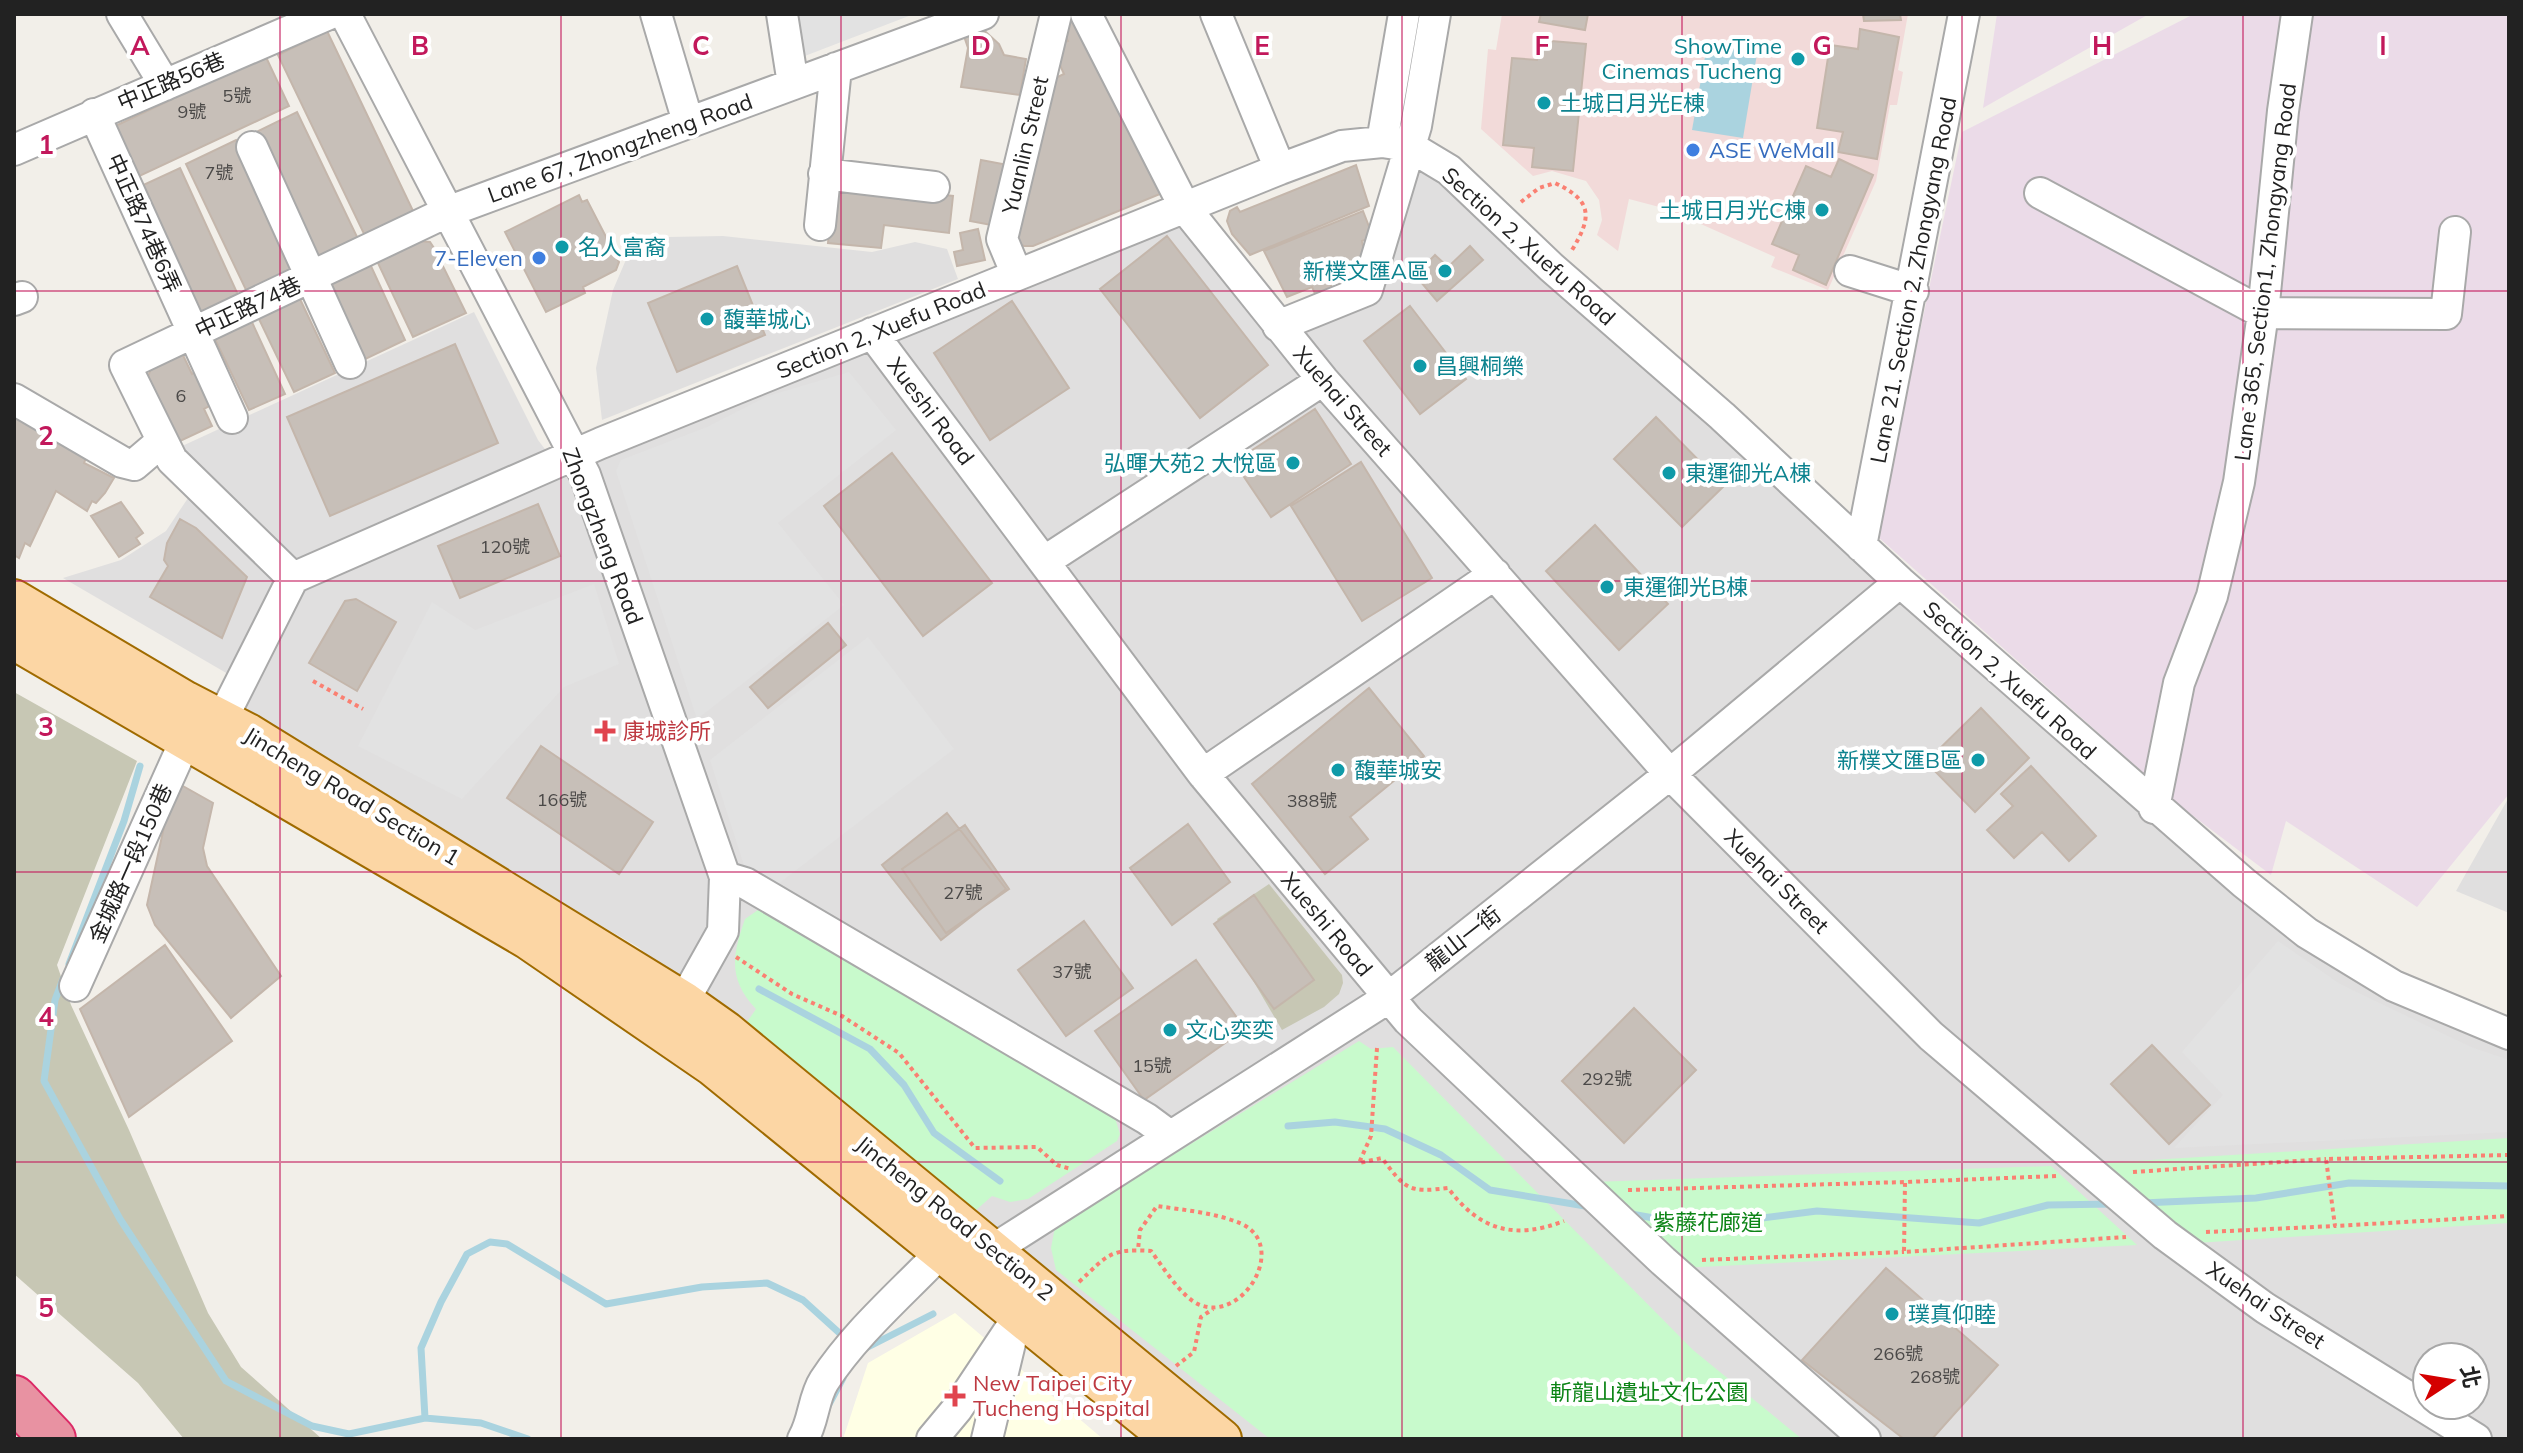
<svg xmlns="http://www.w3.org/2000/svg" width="2523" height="1453" font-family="Mulish,'Noto Sans TC',sans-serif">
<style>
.residential{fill:#e0dfdf;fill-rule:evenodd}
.commercial{fill:#f2dad9}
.industrial{fill:#ebdbe8}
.education{fill:#ffffe5}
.construction{fill:#c7c7b4}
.park{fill:#c8facc}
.parking{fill:#e2e2e2}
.water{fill:#aad3df}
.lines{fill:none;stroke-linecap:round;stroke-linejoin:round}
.stream{stroke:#aad3df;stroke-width:7}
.building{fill:#c7bfb8;stroke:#c4b6ab;stroke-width:2}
.minor-casing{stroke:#a9a9a9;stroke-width:34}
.major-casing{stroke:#a06b00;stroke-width:42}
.highway-casing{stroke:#dc2a67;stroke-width:48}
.path{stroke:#fa8072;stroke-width:4;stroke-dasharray:4 4;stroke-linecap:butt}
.minor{stroke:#fff;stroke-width:30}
.major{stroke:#fcd6a4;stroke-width:38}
.highway{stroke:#e892a2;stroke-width:44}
.grid{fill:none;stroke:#c2185b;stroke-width:2;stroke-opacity:0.55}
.culture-dot{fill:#0f9aa8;stroke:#fff;stroke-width:3}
.shop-dot{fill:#3f7fe0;stroke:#fff;stroke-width:3}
.health-dot{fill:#e0444e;stroke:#fff;stroke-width:3}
.labels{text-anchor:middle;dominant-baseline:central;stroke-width:8;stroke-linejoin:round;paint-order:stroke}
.number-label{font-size:18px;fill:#4b4948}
.culture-label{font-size:22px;fill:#0d838f;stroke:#fff;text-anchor:start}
.street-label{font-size:22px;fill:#222;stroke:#fff}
.shop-label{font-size:22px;fill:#366cbe;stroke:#fff;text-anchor:start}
.health-label{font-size:22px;fill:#be3a42;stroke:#fff;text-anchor:start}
.park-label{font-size:22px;fill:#0c8416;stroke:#fff}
.grid-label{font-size:26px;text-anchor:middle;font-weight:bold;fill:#c2185b;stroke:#fff;stroke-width:8;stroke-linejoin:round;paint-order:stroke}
</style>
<rect width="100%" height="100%" fill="#f2efe9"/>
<path class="residential" d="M1391 155 1444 180 2244 899 2509 1047V1439H1238L638 947 257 726 228 674 63 578 121 560 166 531 188 498 180 447 474 312 538 440 563 473 1184 223 1267 324 1361 287ZM2427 1357H2475V1405H2427Z
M723 236 872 252 915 242 947 249 958 279 602 420 596 368 613 290 628 255 668 237Z
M2509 797V913L2456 891Z"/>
<path class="commercial" d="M1502 14H1908L1898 70 1903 72 1897 105H1890L1876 181 1828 290 1771 267 1775 257 1667 209 1629 199 1618 251 1597 235 1602 220 1599 200 1586 181 1552 171 1533 176 1481 129 1488 49 1496 50Z"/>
<path class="industrial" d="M1997 14H2149L1983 108Z
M2194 14H2509V794L2417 907 2286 821 2271 875 2184 809 1877 536 1962 132Z"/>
<path class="education" d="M955 1313 1103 1439H843L868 1363Z"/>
<path class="construction" d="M14 692 137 761 57 965 71 1005 129 1130 208 1313 241 1367 322 1439H184L138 1383 14 1274Z
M1269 884 1342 975 1343 983 1339 994 1324 1007 1282 1030 1217 919Z"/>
<path class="park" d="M758 910 1115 1118 1120 1134 1117 1141 1028 1199 1010 1202 992 1196 975 1211 747 1022 756 1009C728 979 732 956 745 919Z
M1359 1041 1371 1049 1393 1047 1693 1350 1802 1439H1270L1056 1270 1051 1248 1055 1227Z
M2509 1138V1223L2196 1243 2103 1163Z
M2051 1166 2137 1245 1681 1268 1592 1182Z"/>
<path class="parking" d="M792 14H914L797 59Z
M849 372 896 430 778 523 844 605 697 719 616 471 621 460 707 427 768 396Z
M594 584 619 664 564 687 462 799 358 746 432 602 475 630Z
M868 637 954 749 778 884 744 865 710 760Z
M2278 941 2340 984 2471 1047 2509 1060V1132L2174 1148 2223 1095 2182 1052Z"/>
<path class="water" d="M1708 40 1758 48 1743 138 1692 130Z"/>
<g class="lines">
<path class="stream" d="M69 964 124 821 140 766
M63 979 55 1000 44 1081 120 1219 226 1381 312 1426 349 1434 425 1418 481 1423 528 1439
M759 989 870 1049 904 1085 934 1133 1000 1181
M1288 1126 1335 1122 1385 1129 1441 1155 1490 1190 1591 1207
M2142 1203 2256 1198 2349 1183 2509 1186
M1631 1214 1699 1226 1817 1211 1979 1223 2048 1205 2114 1204
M864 1349 933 1314
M828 1406 843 1378
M425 1418 421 1348 441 1302 467 1254 490 1242 507 1244 606 1304 702 1287 767 1283 803 1300 846 1339"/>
</g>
<path class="building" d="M1074 14 1163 185 1160 194 1033 246H1024L1016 241 1043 84 1064 74 1052 47 1068 41 1060 28 1063 19Z
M1541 14H1588L1585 30 1539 22Z
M1863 14H1900L1901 20 1864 21Z
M975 22 999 44 1004 55 1026 59 1020 95 961 87 968 48 961 27Z
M1860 29 1899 37 1877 159 1838 152 1843 132 1817 128 1830 45 1858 49Z
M327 31 415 215 366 238 278 55Z
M1539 40 1586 44 1573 171 1532 167 1534 148 1503 145 1512 58 1537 60Z
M265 55 289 106 133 179 109 129Z
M297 112 359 241 316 262 254 133Z
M236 140 297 269 247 292 186 164Z
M1839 159 1873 175 1826 285 1793 270 1799 255 1772 244 1806 166 1831 177Z
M981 160 1008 165 997 226 970 221Z
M1356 165 1369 206 1250 255 1232 234 1227 221 1230 211 1237 207 1240 212Z
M180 168 239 297 199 316 139 187Z
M834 183 953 196 949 233 884 225 881 248 828 243Z
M579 195 582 202 587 200 619 262 616 270 583 287 585 293 546 312 505 232Z
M1363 211 1373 237 1362 241 1366 263 1328 278 1334 293 1318 300 1312 287 1287 297 1264 251Z
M978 229 985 260 957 266 954 252 963 250 960 233Z
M1167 236 1268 365 1200 418 1100 289Z
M417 241 430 242 434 248 466 313 413 337 377 261Z
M1470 246 1483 260 1437 301 1415 275 1435 255 1448 267Z
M370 264 405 340 357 363 324 286Z
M737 266 765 335 677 372 648 303Z
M300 299 335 373 294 392 258 317Z
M1012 301 1069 388 990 440 934 353Z
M1410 306 1466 379 1420 414 1364 341Z
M251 320 285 394 249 410 214 337Z
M455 344 498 443 330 516 287 417Z
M182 353 192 374 197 371 213 404 204 409 212 426 178 442 147 379 151 369Z
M1315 409 1351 464 1271 517 1234 462Z
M14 416 86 458 84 463 114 478 105 493 96 503 92 501 87 511 56 491 30 546 25 543 19 558 14 555Z
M1656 417 1724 486 1682 527 1614 459Z
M892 453 992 583 923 636 824 506Z
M1361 462 1432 578 1362 621 1291 506Z
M121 502 143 533 136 538 140 544 119 557 91 516Z
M538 504 560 556 460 598 438 546Z
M180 519 196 528 247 577 222 638 150 597 168 566 164 560 167 543Z
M1595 525 1668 604 1619 650 1546 571Z
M356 599 396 622 357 691 309 663 345 601Z
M828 623 846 645 768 708 750 687Z
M1369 688 1424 756 1350 817 1368 839 1325 874 1252 784Z
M1981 708 2029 758 1975 812 1926 762Z
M541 746 653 822 619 874 507 798Z
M2031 766 2096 836 2069 861 2042 832 2014 858 1987 830 2013 806 2001 794Z
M174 781 213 803 203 848 207 866 281 976 231 1018 155 925 147 905Z
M947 813 1006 889 941 940 882 865Z
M1188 824 1230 882 1172 925 1130 868Z
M965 825 1009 889 946 933 902 869Z
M1254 895 1314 980 1274 1009 1214 924Z
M1084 921 1133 988 1066 1036 1018 970Z
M165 945 232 1041 129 1117 80 1009Z
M1196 960 1245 1029 1144 1100 1095 1031Z
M1634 1008 1696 1070 1624 1143 1562 1081Z
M2152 1045 2210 1105 2169 1144 2111 1084Z
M1886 1268 1998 1365 1932 1439H1904L1802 1360Z"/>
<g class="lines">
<g class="minor-casing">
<path id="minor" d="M122 14 165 85
M345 14 585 475 725 877 723 931 673 1020
M656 14 688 122
M782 14 793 84
M1086 14 1185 208 1323 380 1670 774 1931 1036 2165 1235 2265 1308 2476 1439
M1216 14 1280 169
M94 114 232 418
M1382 142 1404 14
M252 147 350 363
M14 150 329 14
M824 174 934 187
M2040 193 2263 313 2446 314 2455 232
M820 225 836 68
M1850 271 1913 291
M1017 275 1002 239 1056 14
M14 300 22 297
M1278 326 1367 290 1416 126 1435 14
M872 333 1203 774 1408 1020 1663 1261 1865 1439
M14 399 122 462 134 465 161 442
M1861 546 1964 14
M1045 561 1323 380
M293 578 172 460 125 365 447 212 983 14
M213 737 293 578 601 443 1280 169 1342 146 1382 142 1409 146 1449 170 1551 267 1722 416 1900 582 2244 883 2307 933 2394 986 2509 1034
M1203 774 1495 574
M2154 808 2179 683 2212 596 2239 482 2263 313 2283 111 2297 14
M725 877 745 883 1147 1119 1170 1136
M75 986 186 739
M994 1249 1388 998 1670 774 1900 582
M803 1439C814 1421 813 1398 824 1381 856 1332 901 1294 941 1252
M932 1439 957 1409 1031 1298
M987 1439 1010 1343"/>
</g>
<g class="major-casing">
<path id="major" d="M14 599 186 701 248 733 685 1002 726 1031 1222 1439
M14 640 527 939 712 1066 1171 1439"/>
</g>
<g class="highway-casing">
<path id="highway" d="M14 1398 53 1439"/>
</g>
<path class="path" d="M1521 202 1539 188 1555 183C1593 201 1592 217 1572 250
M313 681 363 709
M736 957 792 994 842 1016 899 1053 975 1148 1037 1147 1057 1165 1071 1169
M1377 1048 1371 1136 1359 1163 1382 1158C1405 1189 1408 1193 1448 1188 1480 1231 1515 1240 1564 1221
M2509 1155 2326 1159 2335 1226 2509 1216
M2133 1172 2326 1159
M2056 1176 1905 1182 1904 1252 2126 1237
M1628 1190 1905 1182
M2206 1232 2335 1226
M1702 1260 1904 1252
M1079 1282C1107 1256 1109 1248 1151 1251 1163 1267 1182 1298 1200 1305 1244 1322 1288 1246 1242 1224 1217 1213 1184 1210 1157 1206L1140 1230 1138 1250
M1176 1366 1194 1352 1201 1317 1213 1309"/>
<use href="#minor" class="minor"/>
<use href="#major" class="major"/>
<use href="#highway" class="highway"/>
</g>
<path class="grid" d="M280 14V1439M561 14V1439M841 14V1439M1121 14V1439M1402 14V1439M1682 14V1439M1962 14V1439M2243 14V1439M14 291H2509M14 581H2509M14 872H2509M14 1162H2509"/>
<g class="culture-dot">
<circle cx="1798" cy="59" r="8"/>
<circle cx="1544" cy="103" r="8"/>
<circle cx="1822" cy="210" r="8"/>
<circle cx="562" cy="247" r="8"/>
<circle cx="1445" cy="271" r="8"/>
<circle cx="707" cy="319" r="8"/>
<circle cx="1420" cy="366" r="8"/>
<circle cx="1293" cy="463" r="8"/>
<circle cx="1669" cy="473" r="8"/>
<circle cx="1607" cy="587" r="8"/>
<circle cx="1978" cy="760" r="8"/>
<circle cx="1338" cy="770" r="8"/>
<circle cx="1170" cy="1030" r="8"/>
<circle cx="1892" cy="1314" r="8"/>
</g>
<g class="shop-dot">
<circle cx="1693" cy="150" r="8"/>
<circle cx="539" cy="258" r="8"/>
</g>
<g class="health-dot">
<path d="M601 719h8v8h8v8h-8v8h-8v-8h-8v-8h8z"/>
<path d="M951 1384h8v8h8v8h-8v8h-8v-8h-8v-8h8z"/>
</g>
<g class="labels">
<g class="number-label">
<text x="237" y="95">5號</text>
<text x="192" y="111">9號</text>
<text x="219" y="172">7號</text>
<text x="181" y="395">6</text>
<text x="505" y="546">120號</text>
<text x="562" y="799">166號</text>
<text x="1312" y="800">388號</text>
<text x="963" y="892">27號</text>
<text x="1072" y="971">37號</text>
<text x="1152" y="1065">15號</text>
<text x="1607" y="1078">292號</text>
<text x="1898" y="1353">266號</text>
<text x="1935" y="1376">268號</text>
</g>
<g class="culture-label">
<text x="1782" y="46" text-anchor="end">ShowTime<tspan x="1782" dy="25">Cinemas Tucheng</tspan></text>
<text x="1560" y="103">土城日月光E棟</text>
<text x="1806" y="210" text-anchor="end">土城日月光C棟</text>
<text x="578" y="247">名人富裔</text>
<text x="1429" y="271" text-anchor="end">新樸文匯A區</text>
<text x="723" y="319">馥華城心</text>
<text x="1436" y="366">昌興桐樂</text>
<text x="1277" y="463" text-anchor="end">弘暉大苑2 大悅區</text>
<text x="1685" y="473">東運御光A棟</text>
<text x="1623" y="587">東運御光B棟</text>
<text x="1962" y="760" text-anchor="end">新樸文匯B區</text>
<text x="1354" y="770">馥華城安</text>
<text x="1186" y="1030">文心奕奕</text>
<text x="1908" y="1314">璞真仰睦</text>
</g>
<g class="street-label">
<text transform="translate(171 81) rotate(-23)">中正路56巷</text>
<text transform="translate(1025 145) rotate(-77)">Yuanlin Street</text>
<text transform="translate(620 148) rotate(-20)">Lane 67, Zhongzheng Road</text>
<text transform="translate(144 223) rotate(66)">中正路74巷6弄</text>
<text transform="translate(1529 246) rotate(42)">Section 2, Xuefu Road</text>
<text transform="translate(2265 272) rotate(-83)">Lane 365, Section1, Zhongyang Road</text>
<text transform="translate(1913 280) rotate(-79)">Lane 21. Section 2, Zhongyang Road</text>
<text transform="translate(248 307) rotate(-25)">中正路74巷</text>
<text transform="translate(881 330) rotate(-22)">Section 2, Xuefu Road</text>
<text transform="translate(1343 401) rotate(49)">Xuehai Street</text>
<text transform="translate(931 411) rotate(53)">Xueshi Road</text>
<text transform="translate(603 536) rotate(69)">Zhongzheng Road</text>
<text transform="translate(2010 680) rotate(42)">Section 2, Xuefu Road</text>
<text transform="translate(352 796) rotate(31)">Jincheng Road Section 1</text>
<text transform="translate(130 863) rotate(-66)">金城路一段150巷</text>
<text transform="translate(1777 881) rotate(45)">Xuehai Street</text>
<text transform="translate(1327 924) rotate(50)">Xueshi Road</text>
<text transform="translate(1463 938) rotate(-38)">龍山一街</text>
<text transform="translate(955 1218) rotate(39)">Jincheng Road Section 2</text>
<text transform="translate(2266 1305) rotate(34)">Xuehai Street</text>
</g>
<g class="shop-label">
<text x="1709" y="150">ASE WeMall</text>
<text x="523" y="258" text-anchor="end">7-Eleven</text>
</g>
<g class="health-label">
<text x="623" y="731">康城診所</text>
<text x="973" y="1383">New Taipei City<tspan x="973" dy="25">Tucheng Hospital</tspan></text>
</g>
<g class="park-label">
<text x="1708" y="1222">紫藤花廊道</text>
<text x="1649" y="1392">斬龍山遺址文化公園</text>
</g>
</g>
<g class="grid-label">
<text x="140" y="55">A</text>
<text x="420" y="55">B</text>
<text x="701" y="55">C</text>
<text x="981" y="55">D</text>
<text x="1262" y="55">E</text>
<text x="1542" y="55">F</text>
<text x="1822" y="55">G</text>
<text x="2102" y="55">H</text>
<text x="2383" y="55">I</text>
<text x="46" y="154">1</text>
<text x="46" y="445">2</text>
<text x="46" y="736">3</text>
<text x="46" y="1026">4</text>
<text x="46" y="1317">5</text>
</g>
<rect width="2523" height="1453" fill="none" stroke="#222222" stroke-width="32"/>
<g transform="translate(2451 1381) rotate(78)"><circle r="38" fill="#ffffff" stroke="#a7a7a7" stroke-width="2"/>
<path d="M0-6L14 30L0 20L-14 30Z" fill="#d40000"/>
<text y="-12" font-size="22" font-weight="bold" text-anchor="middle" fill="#222222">北</text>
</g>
</svg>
